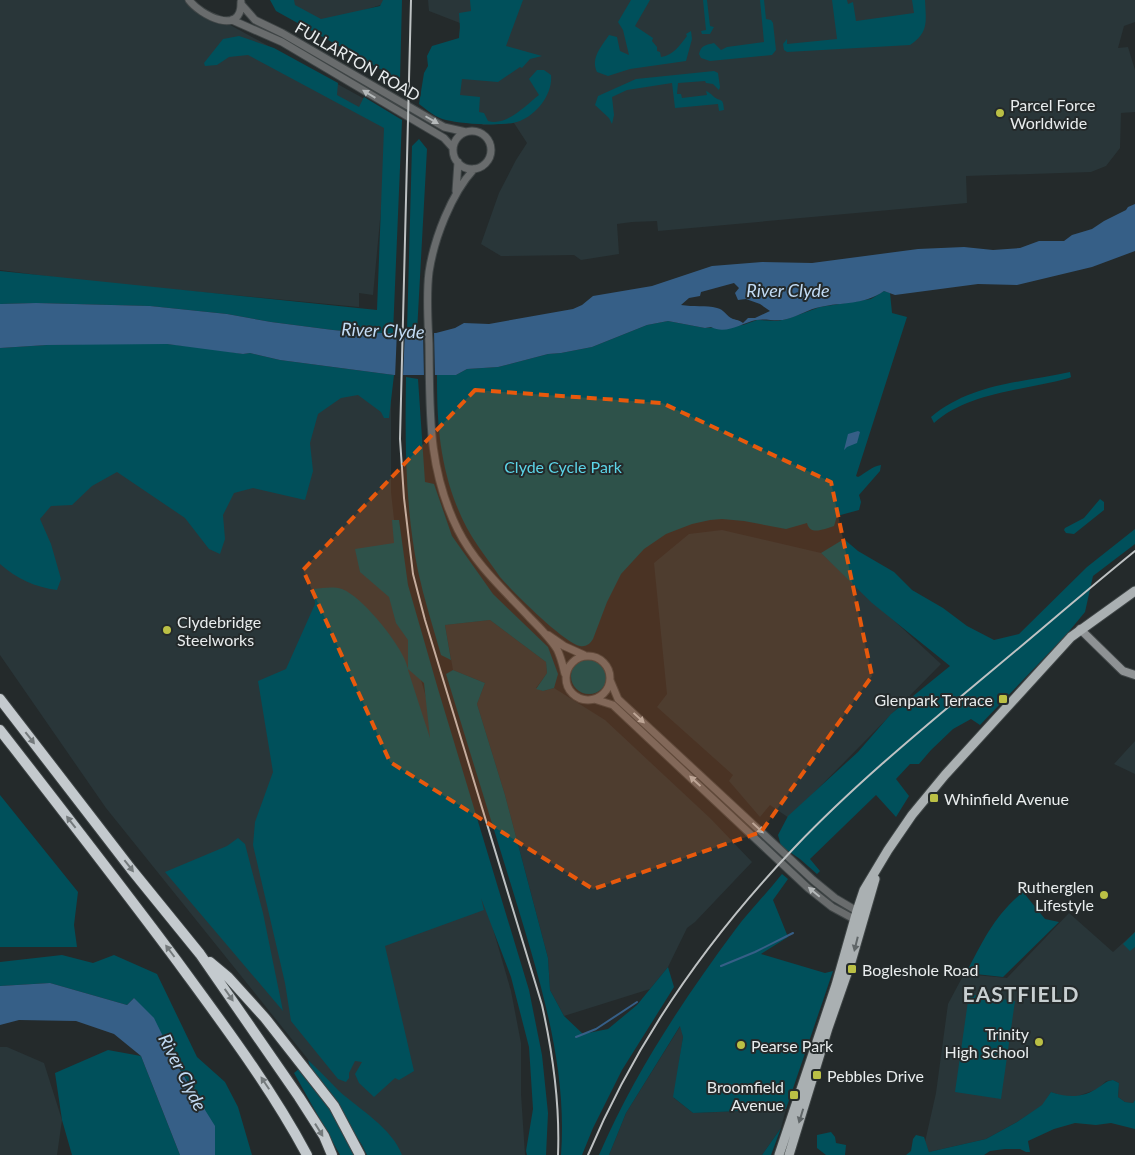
<svg xmlns="http://www.w3.org/2000/svg" width="1135" height="1155" font-family="Lato,sans-serif">
<style>
.built{fill:#293639}
.green{fill:#00505b;fill-rule:evenodd}
.water{fill:#365f87;fill-rule:evenodd}
.pier{fill:#242a2b}
.lines{fill:none;stroke-linecap:round;stroke-linejoin:round}
.stream{stroke:#365f87;stroke-width:2}
.tertiary-casing{stroke:#3f4546;stroke-width:9}
.secondary-casing{stroke:#3f4546;stroke-width:10}
.primary-casing{stroke:#3f4546;stroke-width:11}
.motorway-casing{stroke:#3f4546;stroke-width:12}
.tertiary{stroke:#696c6d;stroke-width:7}
.secondary{stroke:#8e9294;stroke-width:8}
.primary{stroke:#aab0b2;stroke-width:9}
.motorway{stroke:#c4cace;stroke-width:10}
.rail{stroke:#bec2c3;stroke-width:2}
.oneway{fill:#b5b9ba}
.oneway2{fill:#747a7c}
.oneway3{fill:#606668}
.marked{fill:#e8590c;fill-opacity:0.2;stroke:#e8590c;stroke-width:4;stroke-dasharray:10 6;stroke-linejoin:round}
.poi-dot{fill:#bbc045;stroke:#242a2b;stroke-width:2}
.labels{text-anchor:middle;dominant-baseline:central;stroke-width:4;stroke-linejoin:round;paint-order:stroke}
.street-label{font-size:16px;fill:#e8eced;stroke:#242a2b}
.poi-label{font-size:16px;fill:#e8eced;stroke:#242a2b;text-anchor:start}
.park-label{font-size:16px;fill:#5cd4e7;stroke:#242a2b}
.water-label{font-size:18px;font-style:italic;fill:#c2dbf4;stroke:#242a2b}
.district-label{font-size:21px;font-weight:bold;letter-spacing:1px;fill:#c8cfd1;stroke:#242a2b}
</style>
<rect width="100%" height="100%" fill="#242a2b"/>
<path class="built" d="M0 0H185L390 113 373 295 359 293V307L83 281 0 270Z
M278 0H397L318 24Z
M428 0H1135V22L1124 26 1118 48 1128 47 1135 70V112L1121 113 1120 148 1106 166 1091 172 966 176 967 203 658 231 657 221 632 222 617 224 619 254 581 260 574 255 501 256 481 244 499 193 516 160 527 143 514 123 483 125 455 97 460 23 429 11Z
M0 356 391 378V492L406 628 511 991 521 1043V1094L525 1155H379L356 1119 106 808 0 655Z
M722 530 821 553 941 664 789 818 770 805 760 817 729 781 733 775 657 707 667 694 654 563 689 534Z
M490 620 546 662 547 673 536 688 543 691 554 688 605 720 711 819 752 862 695 922 687 928 668 967 650 989 564 1016 550 990 548 958 505 795 477 704 485 683 453 670 445 625Z
M1135 741V774L1114 764Z
M1069 913 1113 952 1135 932V1100L1133 1103 1125 1102 1118 1097 1119 1083 1113 1080 1106 1081 1098 1089 1075 1097 1063 1096 1051 1092 1043 1105 1017 1122 986 1139 929 1152 925 1142 936 1093 948 1004 964 974 1007 978Z
M681 1025 683 1037 674 1098 693 1113 786 1109 781 1128 762 1155H609L626 1113Z
M0 1047H7L44 1063 62 1120 57 1155H0Z"/>
<path class="green" d="M270 0H294L295 5 321 19 380 6 383 0H402L400 80 276 11Z
M470 0H523L506 46 542 56 530 59 522 68 520 67 498 82 462 79 460 95 480 97 479 112 484 113 488 121C506 127 526 105 539 95L529 79 537 70H544L551 75C553 94 537 114 520 121 505 127 462 124 446 120 436 118 427 110 419 104L424 73 428 66 427 56 432 46 459 38 460 28 459 13 471 11Z
M631 0H650L635 26 653 38 652 41 657 47V51L660 52 661 57C674 55 679 46 687 36L686 34 691 31 692 39 686 61 630 69 608 76 597 72C590 58 602 46 609 35L617 37 620 51 629 55 623 30 618 22Z
M703 0H707L710 26 714 27 710 34H702L701 31 706 30Z
M760 0H764L766 19 771 20 773 23 776 50 772 55 710 61 701 58 699 54C701 45 706 45 714 43L721 50 727 47 764 42Z
M832 0H847L848 4 853 2 856 21 914 13 912 0H925C926 22 929 32 910 45L787 52 784 50 783 44 787 39V44L837 39Z
M239 36 274 48 338 83 337 95 359 107 364 97 402 120 393 333H365L333 330 271 322 227 314 150 306 36 303 0 304V271L377 310 384 128 248 55 229 57 217 65 205 66 204 63 223 39Z
M714 71 718 73 720 87 719 90 713 84 706 83 705 81 678 83 677 94H681L682 98 707 95 706 91C709 92 711 94 713 96 721 103 723 96 724 110L719 111 718 104 675 108 672 83 627 90 612 97 614 115 612 124 609 118 595 105 598 96 636 79Z
M419 139 427 149 417 332 407 331 412 146Z
M884 291 890 293 892 313 907 317 856 476 858 477C866 473 872 466 881 465L880 471 859 495 861 502 859 510 837 516 834 526C824 529 810 536 807 523L786 529 744 521 722 519 710 520 692 524 666 534 644 549 621 574 607 602 593 639C590 644 586 647 580 646 564 643 512 591 500 577 493 567 485 556 478 546 468 532 460 515 454 499 439 456 437 419 437 375H456L467 369 498 367 548 354 561 353 592 347 647 325 668 321 705 328 743 325 757 320 777 321 787 319 820 307 871 299Z
M118 343 167 344 207 348 243 354 250 353 280 360 394 375 389 418H384L381 412 358 395 341 398 318 414 310 443 313 471 305 500 253 488 234 493 223 515 225 539 220 554 209 549 185 518 117 472 92 486 72 505 51 506 40 519 51 544 61 579 57 590C35 587 17 579 0 564V348L47 345Z
M1070 372 1071 377 1069 378C1026 390 968 392 934 423L931 417C972 383 1021 383 1070 372Z
M406 377 418 379 425 482 434 484 452 536 493 594 548 647 558 674 554 688 543 691 536 689 547 673 546 662 490 620 445 625 451 660 441 655C433 627 424 599 418 571 405 507 405 442 406 377Z
M1100 499 1104 502V510L1074 534 1066 533 1064 530 1065 528 1084 518Z
M392 520H399L408 585 438 689 529 990 542 1055 548 1113 546 1155H527L526 1151 533 1109 529 1047 511 977 481 898 484 910 385 946 414 1071 399 1080 395 1078 374 1097 359 1083 355 1074 362 1062 355 1061 349 1073V1078L346 1082 338 1079 291 1021 285 983 253 845 255 822 273 772 258 681 286 669 315 604 314 589C323 588 333 586 342 589 362 597 395 638 404 658 406 662 407 666 408 669V640L396 623 389 597 360 572 355 549 394 543ZM408 669 424 683 430 738 408 670Z
M1135 529V544L1093 576 1085 612 1066 635 980 725 971 719 953 729 931 750 919 764H910L896 779 909 796 896 817 876 795 810 859 820 871 817 874 800 859 781 846 778 835 788 816 858 752 891 714 950 666 872 603 821 553 844 539 858 551 894 572 912 590 943 608 967 626 994 640 1019 634 1087 567Z
M571 676a18 18 0 1 1 36 0a18 18 0 1 1-36 0Z
M453 670 485 683 477 704 505 795 548 958 550 990 564 1016 583 1034 608 1029 637 1005 668 967 674 987 622 1070 593 1128 582 1155H561C568 1064 538 974 512 888 490 817 468 746 446 674Z
M0 795 78 892 74 925 77 947H0Z
M238 838 245 844 263 913 283 1011 165 872 227 846Z
M782 874 788 879 773 900 788 937 761 954 825 973 833 971 786 1109 693 1113 673 1097 683 1037 680 1026 626 1113 609 1155H599C634 1074 683 1000 735 930 750 910 767 893 782 874Z
M1023 892 1045 919 1059 922 1003 977 966 973C983 941 994 916 1023 892Z
M1135 932V947L1130 951 1123 944Z
M62 955 93 963 114 955 157 974 197 1057 225 1082 238 1107 252 1155H215L194 1091 134 998 127 1005 50 983 0 986V962Z
M969 994 1015 1001 1001 1099 955 1092Z
M108 1050 141 1056 180 1155H72L62 1120 55 1073Z
M308 1060C319 1070 329 1081 339 1091 359 1109 392 1128 402 1155H367L362 1145 310 1066Z
M300 1068 335 1115 357 1155H340L294 1073Z
M1113 1080 1119 1083 1118 1097 1125 1102 1133 1103 1135 1100V1129L1111 1123 1096 1125 1075 1123 1054 1129 1028 1141 1030 1152H1026L1020 1149H1005L990 1151 984 1155H906L911 1151 913 1139 916 1135 924 1137 929 1152 986 1139 1017 1122 1042 1105 1051 1092C1068 1098 1084 1098 1099 1087 1104 1084 1106 1081 1113 1080Z
M781 1128 771 1155H762Z
M831 1132 835 1137 836 1143 846 1145 845 1155H826L817 1148V1135Z"/>
<path class="water" d="M1135 204V251L1092 267 1017 285 978 284 895 295 884 291C864 305 842 302 820 307 809 309 798 316 787 319 777 322 766 318 756 320 742 323 726 335 711 327L705 328 668 321 647 325 592 347 561 353 548 354 498 367 467 369 456 375H394L280 360 250 353 243 354 167 344 47 345 0 348V304L36 303 150 306 227 314 271 322 333 330 365 333H436L455 328 464 323 489 324 573 309 582 305 593 296 652 286 712 266 762 262 812 263 918 249 964 247 993 250 1020 248 1039 241H1064L1072 235 1092 229 1104 221 1126 210 1128 207ZM734 283 739 288 735 293 738 300 746 299 760 304 770 311 755 318H748L743 323C739 320 737 320 733 319 726 316 724 309 717 308 706 305 693 307 681 305L689 298 700 296 701 292Z
M858 431 860 432 857 443 847 447 844 450 848 434Z
M50 983 127 1005 134 998 154 1018 177 1065 215 1126V1155H180L141 1056 114 1034 76 1021 19 1020 0 1025V986Z"/>
<path class="pier" d="M397 330 405 331 403 377 395 378Z
M434 330 435 378H424L423 331Z"/>
<g class="lines">
<path class="stream" d="M721 966 755 952 793 933
M576 1037 596 1029 637 1002"/>
<g class="tertiary-casing">
<path id="tertiary" d="M189 0C200 15 242 37 241 2
M241 4 255 20 282 33 444 127 466 132
M232 20 282 42 444 138 453 148
M453 150a19 19 0 1 1 38 0a19 19 0 1 1-38 0Z
M474 169C451 194 434 239 429 272 426 296 428 321 429 344 430 411 427 468 458 530 475 564 504 590 530 618 539 627 550 638 557 649 561 657 563 666 565 674
M456 191 458 162
M548 635 564 646 584 655
M566 678a22 22 0 1 1 44 0a22 22 0 1 1-44 0Z
M610 680 618 699 813 880 835 898 857 911
M594 699 613 705 808 888 832 907 854 919"/>
</g>
<g class="secondary-casing">
<path id="secondary" d="M1080 629 1123 671 1135 675"/>
</g>
<g class="primary-casing">
<path id="primary" d="M779 1155 836 985 857 911 864 890 888 850 912 815 945 775 1071 637 1135 591
M789 1155 828 1028 851 962 875 879"/>
</g>
<g class="motorway-casing">
<path id="motorway" d="M0 699 131 869 200 954 299 1097 324 1136 332 1155
M0 730C59 806 119 883 177 961 223 1024 270 1086 307 1155
M210 962 228 977 265 1018 334 1106 360 1155"/>
</g>
<use href="#tertiary" class="tertiary"/>
<use href="#secondary" class="secondary"/>
<use href="#primary" class="primary"/>
<use href="#motorway" class="motorway"/>
<path class="rail" d="M411 0 400 439 404 498 410 549 413 574 425 620 542 1005C553 1054 560 1104 558 1155
M588 1155C636 1041 710 936 795 847 857 782 927 725 995 668 1042 629 1088 589 1135 551"/>
</g>
<defs><path id="oneway-solid" d="M-6-.8H1V-3.2L6.5 0L1 3.2V.8H-6Z" transform="scale(1.25)"/></defs>
<g class="oneway">
<use href="#oneway-solid" transform="translate(369 94) rotate(-149)"/>
<use href="#oneway-solid" transform="translate(432 120) rotate(30)"/>
<use href="#oneway-solid" transform="translate(639 718) rotate(43)"/>
<use href="#oneway-solid" transform="translate(695 781) rotate(-137)"/>
<use href="#oneway-solid" transform="translate(758 828) rotate(43)"/>
<use href="#oneway-solid" transform="translate(814 892) rotate(-140)"/>
</g>
<g class="oneway2">
<use href="#oneway-solid" transform="translate(30 738) rotate(52)"/>
<use href="#oneway-solid" transform="translate(71 822) rotate(-128)"/>
<use href="#oneway-solid" transform="translate(129 866) rotate(52)"/>
<use href="#oneway-solid" transform="translate(170 951) rotate(-127)"/>
<use href="#oneway-solid" transform="translate(229 995) rotate(55)"/>
<use href="#oneway-solid" transform="translate(265 1083) rotate(-124)"/>
<use href="#oneway-solid" transform="translate(319 1130) rotate(58)"/>
</g>
<g class="oneway3">
<use href="#oneway-solid" transform="translate(856 944) rotate(104)"/>
<use href="#oneway-solid" transform="translate(801 1116) rotate(107)"/>
</g>
<path class="marked" d="M475 390 662 403 831 482 872 676 761 832 593 889 390 762 303 570Z"/>
<g class="poi-dot">
<circle cx="1000" cy="113" r="5"/>
<circle cx="167" cy="630" r="5"/>
<rect x="998" y="694" width="10" height="10" rx="2.5"/>
<rect x="929" y="793" width="10" height="10" rx="2.5"/>
<circle cx="1104" cy="895" r="5"/>
<rect x="847" y="964" width="10" height="10" rx="2.5"/>
<circle cx="1039" cy="1042" r="5"/>
<circle cx="741" cy="1045" r="5"/>
<rect x="812" y="1070" width="10" height="10" rx="2.5"/>
<rect x="789" y="1090" width="10" height="10" rx="2.5"/>
</g>
<g class="labels">
<g class="street-label">
<text transform="translate(358 61) rotate(30)">FULLARTON ROAD</text>
</g>
<g class="poi-label">
<text x="1010" y="104">Parcel Force<tspan x="1010" dy="18">Worldwide</tspan></text>
<text x="177" y="621">Clydebridge<tspan x="177" dy="18">Steelworks</tspan></text>
<text x="993" y="699" text-anchor="end">Glenpark Terrace</text>
<text x="944" y="798">Whinfield Avenue</text>
<text x="1094" y="886" text-anchor="end">Rutherglen<tspan x="1094" dy="18">Lifestyle</tspan></text>
<text x="862" y="969">Bogleshole Road</text>
<text x="1029" y="1033" text-anchor="end">Trinity<tspan x="1029" dy="18">High School</tspan></text>
<text x="751" y="1045">Pearse Park</text>
<text x="827" y="1075">Pebbles Drive</text>
<text x="784" y="1086" text-anchor="end">Broomfield<tspan x="784" dy="18">Avenue</tspan></text>
</g>
<g class="park-label">
<text x="563" y="466">Clyde Cycle Park</text>
</g>
<g class="water-label">
<text x="788" y="290">River Clyde</text>
<text transform="translate(383 330) rotate(2)">River Clyde</text>
<text transform="translate(183 1072) rotate(63)">River Clyde</text>
</g>
<g class="district-label">
<text x="1021" y="993">EASTFIELD</text>
</g>
</g>
</svg>
